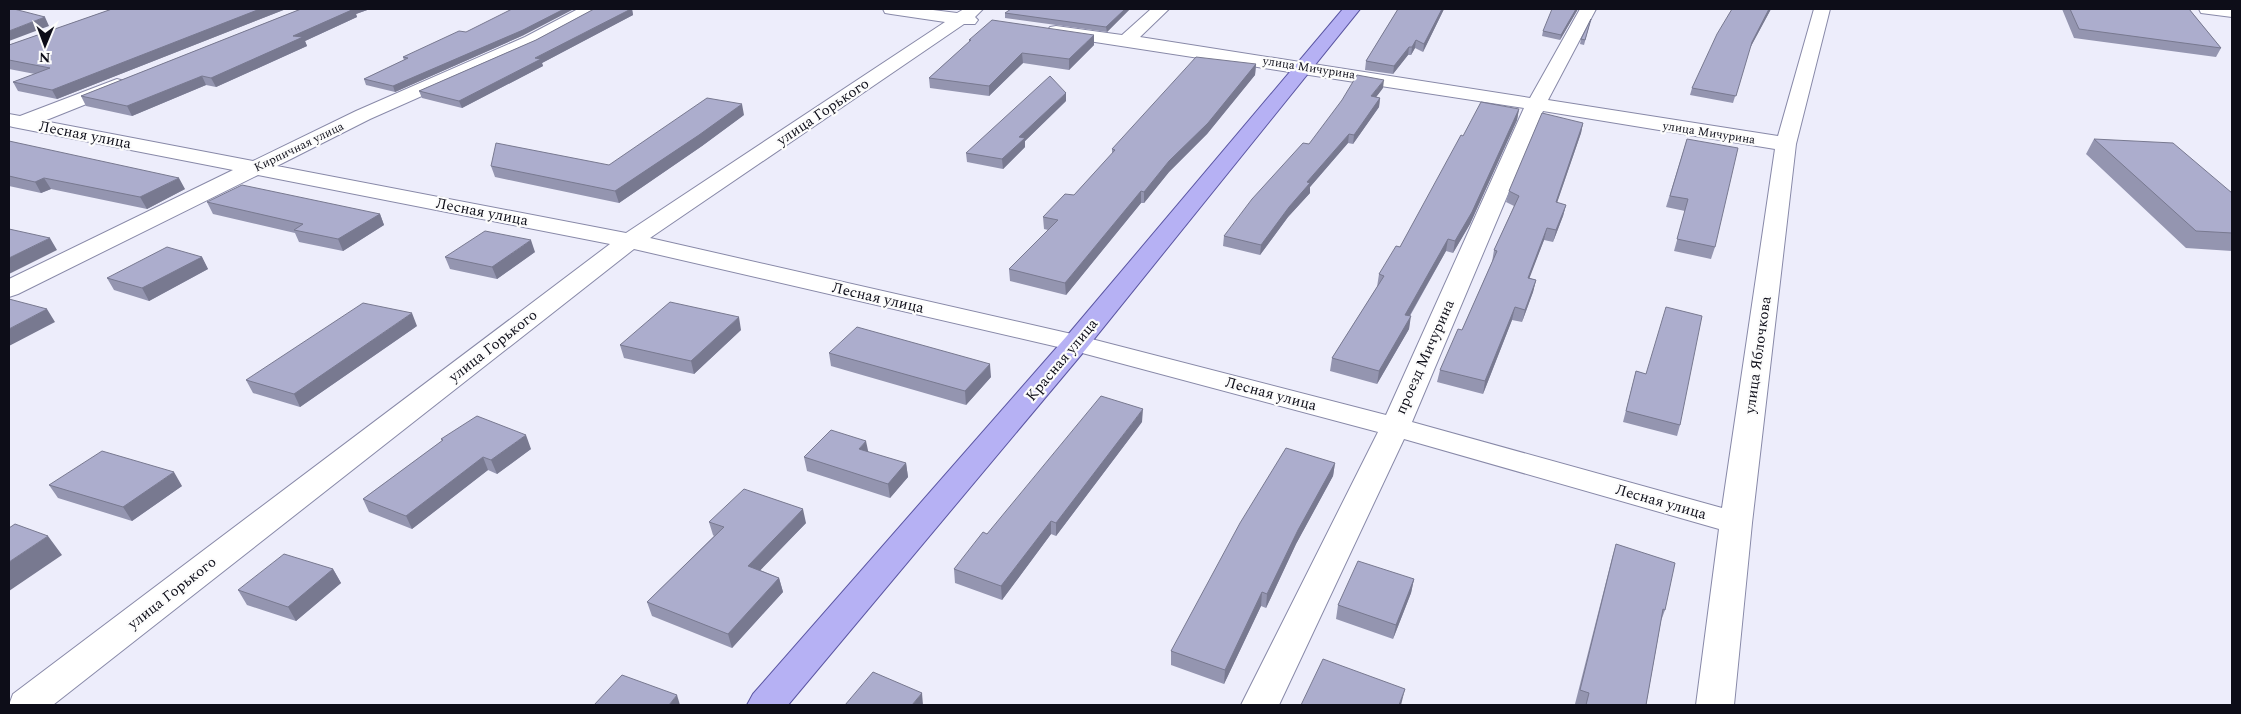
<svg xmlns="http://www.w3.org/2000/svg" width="2241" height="714" font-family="Spectral,serif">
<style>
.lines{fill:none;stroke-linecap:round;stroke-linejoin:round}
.minor-casing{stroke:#8889a8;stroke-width:2}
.major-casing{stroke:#5b56a2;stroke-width:2}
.minor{fill:#fff;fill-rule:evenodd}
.major{fill:#b6b1f4;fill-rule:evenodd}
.wall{fill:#9495b0}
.shaded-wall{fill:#787990}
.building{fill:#acadcd;stroke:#787990}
.labels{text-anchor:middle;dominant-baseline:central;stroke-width:4.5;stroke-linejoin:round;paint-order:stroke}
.far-street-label{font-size:12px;fill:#0d0d18;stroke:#fcfcfc}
.street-label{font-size:15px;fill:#0d0d18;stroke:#fcfcfc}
</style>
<rect width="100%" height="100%" fill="#ededfb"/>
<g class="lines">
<g class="minor-casing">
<path id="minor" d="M578 9H598L596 13 537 45 370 119 277 166 626 233 945 22 891 14 885 13 883 9H925L957 13 964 9H983L975 17 978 20 975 24H964L650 238 1076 335 1386 415 1524 108 1056 36 1050 35 1047 31 1050 27 1056 26 1122 35 1151 9H1169L1140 37 1530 98 1580 9H1596L1548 100 1778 136 1814 9H1830L1796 144 1752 523 1734 705H1696L1719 529 1404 439 1279 705H1241L1378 432 1071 350 634 249 53 705H9L13 694 610 244 258 175 18 294 9 297V279L233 170 13 127 9 126V114L20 116 117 79 124 81 127 85 124 89 44 121 253 161 356 111 525 37ZM1543 111 1775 149 1722 508 1412 422Z
M2199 9H2232V17L2201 13Z"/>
</g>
<g class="major-casing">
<path id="major" d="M1343 9H1360L1086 349 788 705H747L753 694 1066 337Z"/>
</g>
<use href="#minor" class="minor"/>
<use href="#major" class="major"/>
</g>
<path class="wall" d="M112 9H286L57 99 18 91 13 82 35 74 9 69V45Z
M301 9H370L356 14 357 17 305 41 307 46 216 87 206 85 132 116 86 106 81 96Z
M594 9H632L633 15 542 63 543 66 462 108 422 98 419 91 536 40Z
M1130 9 1107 32 1005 18V13Z
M1398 9H1444L1423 52 1415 48 1411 55H1408L1393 74 1365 70 1366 61Z
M1578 9 1560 40 1542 36 1543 31Z
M1732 9H1771L1750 48 1733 103 1690 95 1692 88Z
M2062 9H2189L2221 48 2216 57 2074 38Z
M1591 19 1584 45 1580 44 1581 39Z
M524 35 395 92 366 85 364 79 404 60 403 57Z
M969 40 1094 45 1069 70 1023 63 989 96 930 88 929 78 969 42Z
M1256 64 1255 75 1207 134 1169 172 1144 203H1141L1066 295 1010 281 1009 269 1048 230 1044 229 1043 217 1074 195 1112 154V149Z
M1383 88 1376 97 1380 98 1379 107 1353 144 1348 143 1310 187V193L1288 217 1260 255 1223 246 1224 236 1309 144Z
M1066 101 1025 141V147L1003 169 967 162 966 153Z
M1519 109 1517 120 1470 224 1453 253 1446 251 1410 316 1409 329 1377 384 1330 371 1332 358 1377 287 1379 274 1400 247 1463 136Z
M744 115 702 146 619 203 495 177 491 166 609 165Z
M1583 123 1581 133 1557 203 1566 205 1563 216 1553 242 1544 240 1529 278 1536 280 1533 292 1522 322 1512 320 1483 394 1437 382 1440 370 1462 330 1492 262 1494 250 1514 206 1506 202 1509 191Z
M1687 139 1715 247 1711 259 1674 251 1685 211 1666 207Z
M2094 139 2232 193V251L2186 248 2086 154Z
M9 141 185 189 147 209 51 189 41 193 9 186Z
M207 202 380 214 384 225 343 251 299 242 295 233 213 214Z
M535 252 497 279 450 269 445 257Z
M202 257 208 269 149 301 114 290 107 278Z
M417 326 300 407 253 393 246 380Z
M741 330 694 374 624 358 620 345Z
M829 353 991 377 966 405 831 366Z
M1636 371 1646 374 1680 425 1677 436 1623 422Z
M1142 422 1056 536 1051 534 1002 600 955 583 954 569 987 534Z
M441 439 531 449 497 474 488 470 412 529 369 512 363 499 442 441Z
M804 457 906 463 908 477 890 498 807 471Z
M1335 463 1333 476 1296 544 1266 608 1261 606 1224 684 1171 665V651Z
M49 485 182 486 132 521 58 498Z
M709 522 806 523 760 570 779 578 783 592 732 648 652 616 647 602 714 536 713 535Z
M1616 544 1665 610 1661 621 1646 705H1579L1575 704 1612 558Z
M333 569 341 583 296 621 247 605 238 590Z
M1414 579 1411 593 1393 639 1336 619 1338 605Z"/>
<path class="shaded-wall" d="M260 9H286L57 99 52 90Z
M349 9H370L356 14 357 17 305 41 307 46 216 87 211 78 293 36Z
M564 9H574L524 35 395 92 393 86Z
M631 9H632L633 15 542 63 543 66 462 108 459 101 535 58Z
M1125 9H1130L1107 32 1106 27Z
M1442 9H1444L1423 52 1424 44Z
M1576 9H1578L1560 40 1561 35Z
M1769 9H1771L1750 48 1752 42Z
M45 17 49 26 9 41V31Z
M1094 35V45L1069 70V59Z
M1416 40 1415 48 1411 55 1412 47Z
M1409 47 1408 55 1393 74 1394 66Z
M1022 53 1023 63 989 96V86Z
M1256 64 1255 75 1207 134 1169 172 1144 203V192L1169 161Z
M202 76 206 85 132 116 127 106Z
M1384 80 1383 88 1370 105 1371 96Z
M1066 93V101L1025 141V147L1003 169 1002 159 1019 137Z
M1380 98 1379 107 1353 144 1354 135Z
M742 104 744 115 702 146 619 203 615 191Z
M1519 109 1517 120 1470 224 1453 253 1455 241Z
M1583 123 1581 133 1553 214 1556 202Z
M1349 134 1348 143 1310 187V193L1288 217 1260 255 1261 245 1307 182Z
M44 178 51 189 41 193 35 182Z
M179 178 185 189 147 209 140 197Z
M1141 191V203L1066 295 1065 283Z
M1566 205 1563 216 1553 242 1556 230Z
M380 214 384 225 343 251 338 239Z
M1547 228 1544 240 1525 290 1528 278Z
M50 238 57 250 9 274V258Z
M1448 239 1446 251 1403 327 1405 315Z
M531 240 535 252 497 279 492 267Z
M202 257 208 269 149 301 142 288Z
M1536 280 1533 292 1522 322 1525 310Z
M1515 307 1512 320 1483 394 1485 381Z
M47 309 55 322 9 346V329Z
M412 313 417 326 300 407 294 394Z
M1411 316 1409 329 1377 384 1379 371Z
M739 317 741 330 694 374 691 361Z
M990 364 991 377 966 405 965 391Z
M1143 409 1142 422 1056 536V523Z
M526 435 531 449 497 474 491 460Z
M866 441 869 455 859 449Z
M483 457 488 470 412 529 406 516Z
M906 463 908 477 890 498 888 484Z
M1335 463 1333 476 1296 544 1266 608 1267 594 1298 530Z
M174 472 182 486 132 521 123 507Z
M803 509 806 523 751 580 748 566Z
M1051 521V534L1002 600 1001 586Z
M48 536 62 555 9 591V562Z
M333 569 341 583 296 621 288 607Z
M779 578 783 592 732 648 728 634Z
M1414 579 1411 593 1393 639 1396 625Z
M1262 592 1261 606 1224 684 1225 670Z
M1405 689 1401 705H1399Z
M922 693 923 705H912Z
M677 695 680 705H669Z"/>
<path class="building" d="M9 9H14L45 17 9 31Z
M112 9H260L52 90 13 82 50 68 9 60V45Z
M301 9H354L293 36 303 37 211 78 202 76 127 106 81 96Z
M512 9H564L523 30 393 86 364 79 408 58 403 57 459 31 466 32Z
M594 9H631L535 58 541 59 459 101 419 91 536 40Z
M1011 9H1125L1106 27 1005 13Z
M1398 9H1442L1424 44 1416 40 1412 47H1409L1394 66 1366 61Z
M1552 9H1576L1561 35 1543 31Z
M1732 9H1769L1752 42 1736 96 1692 88 1717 34Z
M2070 9H2189L2221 48 2079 29Z
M1591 19 1585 40 1581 39Z
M992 20 1094 35 1069 59 1022 53 989 86 929 78 971 40H969Z
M1196 57 1256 64 1208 123 1169 161 1144 192 1141 191 1065 283 1009 269 1058 220 1043 217 1065 194 1074 195 1115 150 1112 149Z
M1357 75 1384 80 1371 96 1380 98 1354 135 1349 134 1307 182 1310 183 1289 207 1261 245 1224 236 1252 199 1303 143 1309 144 1342 100Z
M1050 76 1066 93 1019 137 1025 138 1002 159 966 153Z
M707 98 742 104 699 135 615 191 491 166 496 143 609 165Z
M1481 102 1519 109 1472 212 1455 241 1448 239 1405 315 1411 316 1379 371 1332 358 1384 276 1379 274 1396 246 1400 247 1461 135 1463 136Z
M1542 113 1583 123 1556 202 1566 205 1556 230 1547 228 1528 278 1536 280 1525 310 1515 307 1485 381 1440 370 1458 329 1462 330 1497 251 1494 250 1519 196 1509 191Z
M1687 139 1738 148 1715 247 1677 239 1688 199 1670 196Z
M2094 139 2173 143 2232 193V233L2196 231Z
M9 141 179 178 140 197 44 178 35 182 9 176Z
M242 185 380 214 338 239 294 230 303 224 207 202Z
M9 229 50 238 9 258Z
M485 231 531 240 492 267 445 257Z
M167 247 202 257 142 288 107 278Z
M9 299 47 309 9 329Z
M670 302 739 317 691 361 620 345Z
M363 303 412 313 294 394 246 380Z
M1666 307 1702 316 1680 425 1626 411 1636 371 1646 374Z
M857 327 990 364 965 391 829 353Z
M1101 396 1143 409 1056 523 1051 521 1001 586 954 569 983 532 987 534Z
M477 416 526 435 491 460 483 457 406 516 363 499 443 440 441 439Z
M831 430 866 441 859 449 906 463 888 484 804 457Z
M1286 448 1335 463 1298 530 1267 594 1262 592 1225 670 1171 651 1240 523Z
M102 451 174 472 123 507 49 485Z
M744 489 803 509 748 566 779 578 728 634 647 602 724 527 709 522Z
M15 524 48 536 9 562V528Z
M1616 544 1675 563 1665 610 1663 609 1646 705H1586L1589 693 1580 690Z
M284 554 333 569 288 607 238 590Z
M1358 561 1414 579 1396 625 1338 605Z
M1323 659 1405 689 1399 705H1301Z
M873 672 922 693 912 705H845Z
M622 675 677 695 669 705H594Z"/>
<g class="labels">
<g class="far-street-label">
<text transform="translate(1309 68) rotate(9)">улица Мичурина</text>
<text transform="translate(1709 133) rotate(9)">улица Мичурина</text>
<text transform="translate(299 147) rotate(-26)">Кирпичная улица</text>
</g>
<g class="street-label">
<text transform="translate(823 112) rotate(-34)">улица Горького</text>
<text transform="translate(85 135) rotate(11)">Лесная улица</text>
<text transform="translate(482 212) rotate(11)">Лесная улица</text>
<text transform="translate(878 298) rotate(13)">Лесная улица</text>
<text transform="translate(493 346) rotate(-38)">улица Горького</text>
<text transform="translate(1758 355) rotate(-82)">улица Яблочкова</text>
<text transform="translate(1425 357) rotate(-66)">проезд Мичурина</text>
<text transform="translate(1062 360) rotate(-50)">Красная улица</text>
<text transform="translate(1271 394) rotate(15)">Лесная улица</text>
<text transform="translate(1661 502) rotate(16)">Лесная улица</text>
<text transform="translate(172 593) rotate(-38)">улица Горького</text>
</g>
</g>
<rect width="2241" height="714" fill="none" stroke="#0d0d18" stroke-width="20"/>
<g transform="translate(45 45) rotate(181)" stroke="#fcfcfc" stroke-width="4" paint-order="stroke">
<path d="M0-4L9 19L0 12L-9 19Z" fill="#0d0d18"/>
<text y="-8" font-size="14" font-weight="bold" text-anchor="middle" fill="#0d0d18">N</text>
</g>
</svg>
